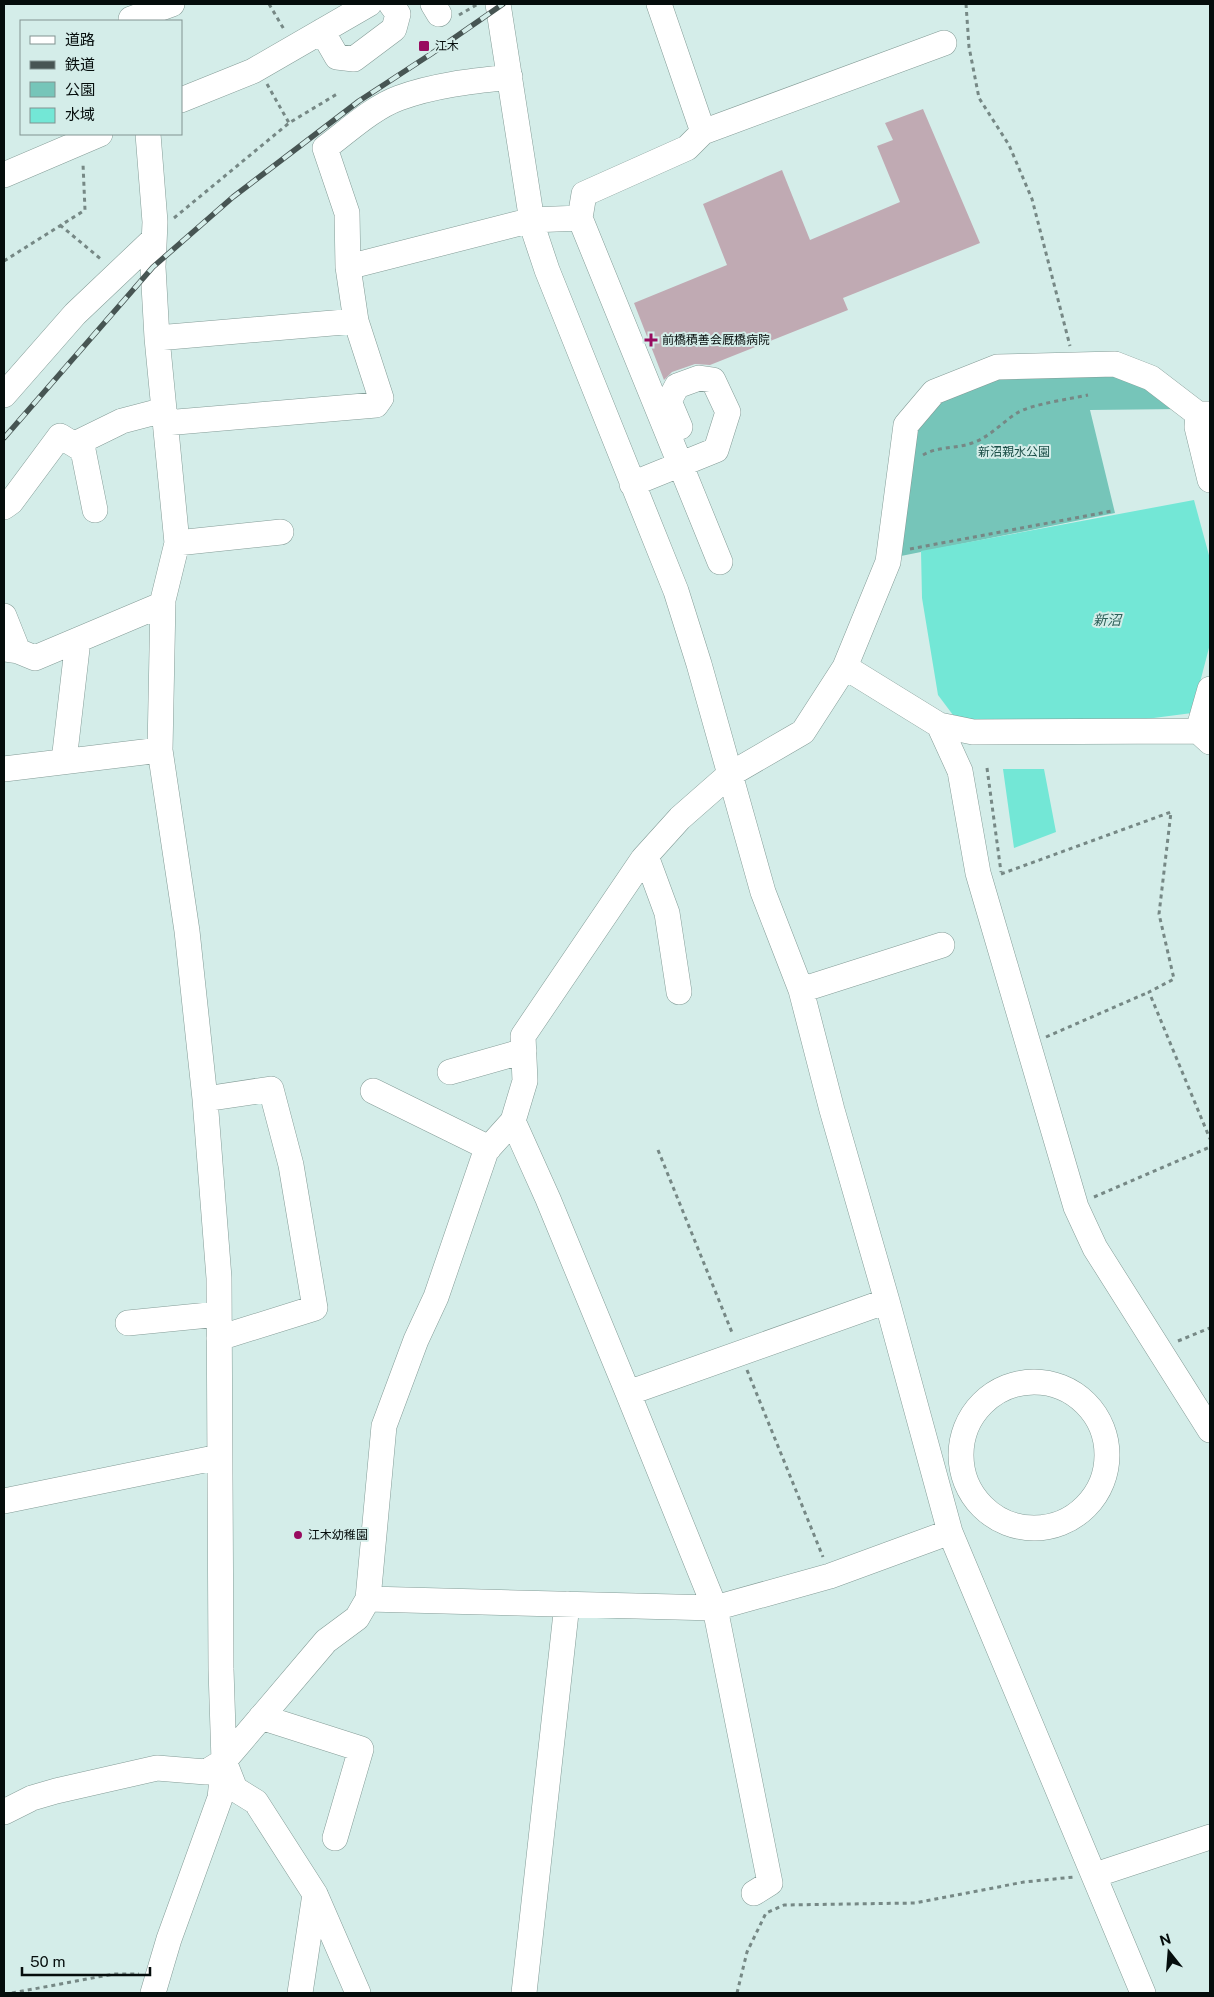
<svg xmlns="http://www.w3.org/2000/svg" width="1214" height="1997" font-family="'Public Sans','Noto Sans JP',sans-serif">
<style>
.green{fill:#76c5b9}
.water{fill:#73e7d6}
.building{fill:#c0aab3}
.lines{fill:none;stroke-linecap:round;stroke-linejoin:round}
.minor-casing{stroke:#849c97;stroke-width:26}
.path{stroke:#768885;stroke-width:3;stroke-dasharray:4 4;stroke-linecap:butt}
.minor{stroke:#fff;stroke-width:25}
.rail-casing{stroke:#475553;stroke-width:5.5}
.rail{stroke:#d4ede9;stroke-width:4;stroke-dasharray:11;stroke-linecap:butt}
.poi-dot{fill:#980b5f;stroke:#d4ede9;stroke-width:2}
.labels{text-anchor:middle;dominant-baseline:central;stroke-width:4;stroke-linejoin:round;paint-order:stroke}
.poi-label{font-size:12px;fill:#050d0c;stroke:#d4ede9;text-anchor:start}
.park-label{font-size:12px;fill:#1b4e47;stroke:#d4ede9}
.water-label{font-size:14px;font-style:italic;fill:#2d5f58;stroke:#d4ede9}
</style>
<rect width="100%" height="100%" fill="#d4ede9"/>
<path class="green" d="M1115 370 1181 409 1090 410 1115 513 896 557 911 427 940 397 998 373Z"/>
<path class="water" d="M1194 500 1210 559V644L1192 713 1123 722 979 723 953 715 938 695 922 598 921 551Z
M1003 769H1044L1056 832 1014 848Z"/>
<path class="building" d="M923 109 980 243 843 298 848 310 710 365 695 364 672 372 664 380 634 303 727 265 703 204 782 170 810 240 900 202 877 146 893 140 885 123Z"/>
<g class="lines">
<g class="minor-casing">
<path id="minor" d="M433 4 439 14
M498 4 533 228 547 270 676 591 699 664 763 892 801 990 832 1110 887 1301 950 1532 1143 1993
M659 4 703 132
M131 19 172 4
M322 31 337 57 354 59 394 29 398 14 391 4
M181 100 253 71 369 4
M148 134 155 222 153 267 157 338 177 543 163 600 160 750 187 931 205 1099 219 1278 221 1669 224 1761 220 1798 169 1939 153 1993
M4 175 100 134
M580 218 720 562
M348 267 532 220 580 218 584 194 687 148 703 132 944 43
M157 338 356 321
M4 395 75 314 154 239
M1198 414 1197 427 1210 480
M165 423 376 405 381 398 356 321 348 267 347 213 325 148C348 131 372 108 399 98 434 85 473 81 510 77
M75 444 122 421 164 410
M632 484 716 450 728 412 713 380 699 378 677 386 669 401 680 427
M4 507 11 502 60 436 83 450 95 510
M177 543 281 532
M4 616 18 651
M4 649 18 651 35 658 163 604
M845 667 939 725 973 732 1198 731 1210 742
M939 725 960 771 978 873 1076 1207 1095 1248 1210 1430
M1198 731 1210 689
M64 761 78 640
M4 769 160 750
M646 856 667 913 679 992
M801 990 942 945
M450 1072 524 1051
M373 1091 489 1148
M205 1099 271 1089 291 1165 315 1308 219 1338
M513 1121 548 1199 628 1393 715 1608 770 1883 754 1893
M128 1323 219 1314
M961 1455a73 73 0 1 1 146 0a73 73 0 1 1-146 0Z
M628 1393 887 1301
M4 1501 219 1457
M368 1599 715 1608 830 1576 950 1532
M261 1717 361 1749 335 1838
M224 1761 235 1789 256 1802 315 1894 358 1993
M4 1812 32 1798 56 1791 157 1768 206 1772 224 1761 326 1641 357 1618 368 1599 384 1426 416 1340 436 1297 486 1151 513 1121 525 1081 523 1036 643 859 680 818 729 775 803 732 845 667 888 562 906 425 934 392 997 367 1115 364 1151 378 1198 414H1210
M1095 1875 1210 1837
M300 1993 315 1894
M524 1993 567 1604"/>
</g>
<path class="path" d="M269 4 285 31
M966 4 969 47 979 98 1009 145 1032 199 1070 346
M459 15 478 4
M267 84 289 123
M174 218 289 123 337 94
M60 225 102 260
M4 261 85 210 83 164
M923 455C938 446 956 449 972 443 990 437 1001 423 1017 413 1032 404 1070 399 1088 395
M910 549 1112 511
M987 768 1001 872
M1001 874 1171 812 1159 914 1174 979 1149 992 1210 1139
M1046 1037 1149 992
M658 1150 733 1335
M1094 1197 1210 1147
M1178 1341 1210 1328
M747 1370 823 1557
M12 1993 114 1974H139
M737 1993 747 1952 766 1913 784 1905 915 1903 1024 1882 1074 1877"/>
<use href="#minor" class="minor"/>
<g class="rail-casing">
<path id="rail" d="M4 438 153 267 233 197 359 101 431 54 503 4"/>
</g>
<use href="#rail" class="rail"/>
</g>
<g class="poi-dot">
<rect x="418" y="40" width="12" height="12" rx="2.5"/>
<path d="M648.5 332.5h5v5h5v5h-5v5h-5v-5h-5v-5h5z"/>
<circle cx="298" cy="1535" r="5"/>
</g>
<g class="labels">
<g class="poi-label">
<text x="435" y="46">江木</text>
<text x="662" y="340">前橋積善会厩橋病院</text>
<text x="308" y="1535">江木幼稚園</text>
</g>
<g class="park-label">
<text x="1014" y="452">新沼親水公園</text>
</g>
<g class="water-label">
<text x="1107" y="620">新沼</text>
</g>
</g>
<rect width="1214" height="1997" fill="none" stroke="#050d0c" stroke-width="10"/>
<rect x="20" y="20" width="162" height="115" fill="#d4ede9" stroke="#819391"/>
<rect x="30" y="36" width="25" height="8" fill="#ffffff" stroke="#819391"/>
<text x="65" y="45" font-size="15" fill="#050d0c">道路</text>
<rect x="30" y="61" width="25" height="8" fill="#475553" stroke="#819391"/>
<text x="65" y="70" font-size="15" fill="#050d0c">鉄道</text>
<rect x="30" y="82" width="25" height="15" fill="#76c5b9" stroke="#819391"/>
<text x="65" y="95" font-size="15" fill="#050d0c">公園</text>
<rect x="30" y="108" width="25" height="15" fill="#73e7d6" stroke="#819391"/>
<text x="65" y="120" font-size="15" fill="#050d0c">水域</text>
<g transform="translate(1169 1952) rotate(343)" stroke="#d4ede9" stroke-width="4" paint-order="stroke">
<path d="M0-4L9 19L0 12L-9 19Z" fill="#050d0c"/>
<text y="-8" font-size="14" font-weight="bold" text-anchor="middle" fill="#050d0c">N</text>
</g>
<path d="M22 1967v8h128v-8" fill="none" stroke="#050d0c" stroke-width="2.5"/>
<text x="30" y="1967" font-size="15" fill="#050d0c" stroke="#d4ede9" stroke-width="4" paint-order="stroke">50 m</text>
</svg>
